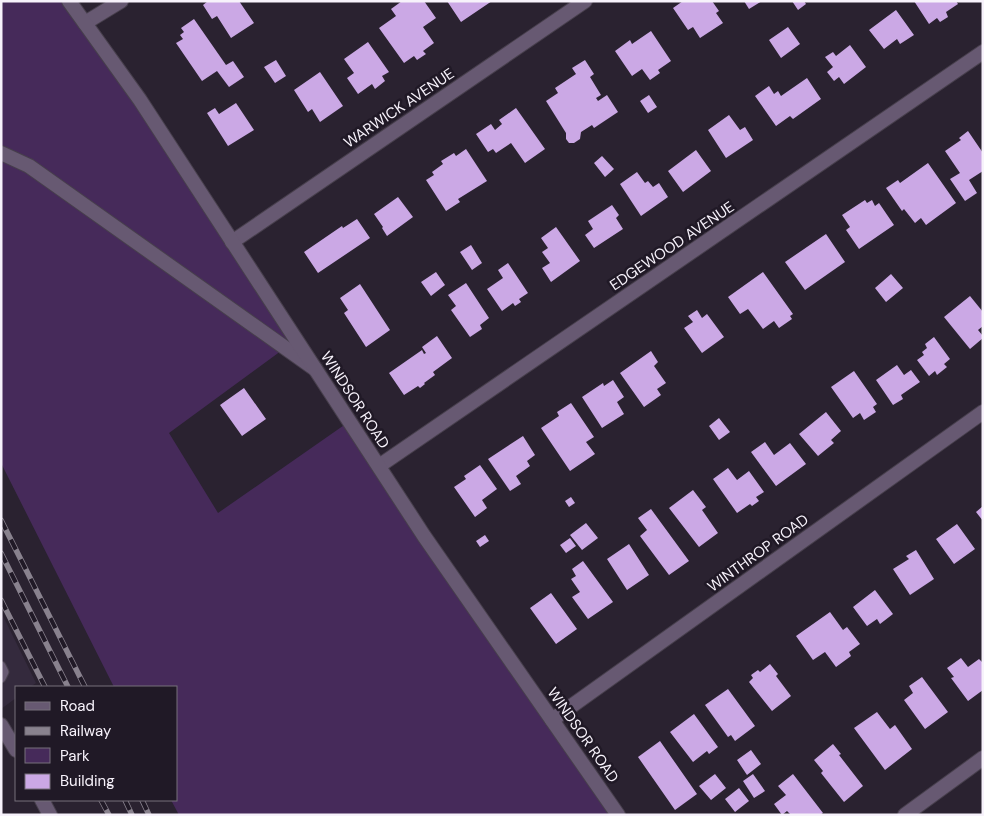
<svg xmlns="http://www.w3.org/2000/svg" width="984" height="816" font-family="'DM Sans',sans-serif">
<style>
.built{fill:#342a3d}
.green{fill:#462a5a}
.building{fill:#cba8e5}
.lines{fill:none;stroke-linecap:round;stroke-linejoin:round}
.service-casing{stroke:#473f4c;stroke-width:11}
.minor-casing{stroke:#473f4c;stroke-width:16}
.tertiary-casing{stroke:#473f4c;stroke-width:16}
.service{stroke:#675972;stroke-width:9}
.minor{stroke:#675972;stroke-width:14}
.tertiary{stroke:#675972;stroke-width:14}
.rail-casing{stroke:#89828e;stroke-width:5.5}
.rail{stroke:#201926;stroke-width:4;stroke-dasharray:11;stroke-linecap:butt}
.labels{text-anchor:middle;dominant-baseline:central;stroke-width:5;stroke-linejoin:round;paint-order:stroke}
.street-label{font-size:15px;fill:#f7f2fb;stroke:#201926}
</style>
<rect width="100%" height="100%" fill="#2a2230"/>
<path class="built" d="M1 612 36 683 30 687H16V698L1 709Z"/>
<path class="green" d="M1 1H69L316 369 285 348 169 433 218 513 350 421 618 815H179L171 800H176V687H114L1 463Z"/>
<path class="building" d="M208 1H239L254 23 231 38 217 16 212 19 203 5Z
M402 1H424L436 18 423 27 434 43 423 51 426 54 417 60 414 56 404 63 379 28 396 16 391 9Z
M447 1H492L461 22Z
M683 1H712L719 11 716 13 723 23 700 38 693 27 688 30 673 8Z
M744 1H762L749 9Z
M792 1H804L806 4 798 10Z
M914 1H956L958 4 946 12 948 17 940 22 937 18 929 24Z
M896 10 914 35 900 44 897 39 884 49 869 30Z
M194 19 226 65 233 61 244 77 229 87 217 71 202 81 176 43 183 39 180 35 184 32 181 28Z
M788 27 800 44 781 58 769 40Z
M651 31 671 61 658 70 660 73 650 80 642 69 632 76 615 51 630 40 632 44Z
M368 42 389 72 382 76 385 81 375 89 372 84 358 94 347 78 354 73 344 59Z
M850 45 866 67 844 84 839 77 834 81 827 72 833 67 825 57 833 52 836 56Z
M276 60 286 76 275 83 264 67Z
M585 60 594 74 590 77 601 95 596 98 598 101 607 95 618 112 594 128 592 125 581 132 580 139 574 143H569L566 139V133L546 101 558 93 555 88 576 74 572 68Z
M320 72 343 106 320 122 312 109 308 112 294 90Z
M807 78 821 99 793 119 790 116 776 126 755 96 769 86 774 94 778 91 781 96Z
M649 95 657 107 648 113 640 101Z
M236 103 254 130 228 146 207 113 215 108 219 114Z
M516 108 545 149 525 163 511 143 496 153 493 149 488 152 476 134 491 124 495 130 502 124 499 120Z
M729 115 740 130 745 127 753 140 726 158 708 130Z
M968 131 983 153V171L969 180 977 193 965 201 950 179 960 173 945 151 961 140 959 138Z
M466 149 487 181 458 199 460 202 446 211 426 180 434 175 432 172 443 164 441 161 454 153 456 156Z
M696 150 711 171 683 192 668 171Z
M602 156 614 169 605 177 594 163Z
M928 163 956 203 926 225 921 218 915 223 904 209 902 211 886 188 898 180 900 183Z
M637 172 645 183 648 181 653 187 659 183 668 197 641 216 620 184Z
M398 197 413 217 387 236 382 228 383 227 374 214Z
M865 200 867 203 872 200 875 206 879 203 894 225 859 249 846 230 850 227 842 215Z
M612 205 619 215 616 218 623 229 594 248 585 235 593 229 588 221Z
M357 219 370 238 318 273 304 252 342 226 343 228Z
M556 227 580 261 551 282 542 268 550 263 542 252 548 248 541 238Z
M826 234 845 262 805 290 785 262Z
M471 245 482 263 472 270 460 252Z
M508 263 528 293 519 299 521 302 515 306 513 303 502 311 487 289 503 278 498 270Z
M436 272 445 285 431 296 421 282Z
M763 272 793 314 790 316 792 319 779 328 774 321 763 329 748 309 740 314 728 297Z
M891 274 903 288 886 302 875 288Z
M466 283 489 318 480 325 482 329 470 337 451 310 456 306 448 295Z
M360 284 390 330 366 347 344 313 348 310 340 298Z
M970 296 983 312V326L978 330 983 336V338L970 349 944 317Z
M697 310 702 318 707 314 724 337 702 353 684 328 693 322 688 316Z
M437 336 452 358 433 372 435 375 424 383 425 384 420 388 418 386 404 395 389 373 422 350 424 354 426 353 422 347Z
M934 337 950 359 944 364 947 367 937 375 935 371 929 376 917 360 924 355 922 352 927 348 925 344Z
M651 351 658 362 654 366 666 383 657 389 661 395 644 407 620 373Z
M897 365 904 375 911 370 920 382 901 395 903 399 893 405 876 380Z
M854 371 877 404 873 407 876 412 864 420 860 413 853 418 831 387Z
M613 380 624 397 617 402 624 414 602 428 582 397 603 383 604 386Z
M244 388 266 419 242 436 220 405Z
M571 403 594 437 586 442 595 454 570 471 541 428 559 416 557 412Z
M826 412 841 431 831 440 834 443 818 456 799 434Z
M719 418 730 432 719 440 709 426Z
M523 436 535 455 527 461 530 466 516 476 521 484 510 491 488 459Z
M765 442 774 455 790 443 806 464 776 486 751 452Z
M480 465 497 489 482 500 487 508 475 517 454 487 466 479 464 476Z
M728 468 737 480 749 471 764 492 756 497 759 501 752 506 750 504 737 513 713 479Z
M693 490 706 507 702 510 718 533 699 547 669 508Z
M571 497 575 503 569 507 565 501Z
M983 506V521L976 512Z
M651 509 689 561 669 575 640 536 647 530 638 518Z
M586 523 598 538 582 550 570 535Z
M957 524 975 549 954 564 936 539Z
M485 535 489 541 480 547 476 541Z
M570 538 576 546 566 553 560 545Z
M629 544 649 575 627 590 607 559Z
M916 550 934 579 910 595 893 569 909 559 906 556Z
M583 561 613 602 588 619 572 597 580 592 571 579 576 576 572 569Z
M875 590 893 614 880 624 877 619 867 626 853 607Z
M551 593 577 629 556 644 530 608Z
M830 612 843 630 847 627 860 644 849 652 851 656 836 667 825 652 813 660 796 636Z
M961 658 968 667 979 659 983 663V690L968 701 951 678 954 677 947 668Z
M770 664 778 674 776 676 791 696 772 711 749 682 753 678 751 675 758 670 760 672Z
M922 677 948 712 925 729 904 700 913 693 909 686Z
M728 689 755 726 735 741 731 735 728 737 705 705Z
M877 712 890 729 895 725 912 749 885 770 854 728Z
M694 714 718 747 709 754 707 751 693 762 670 732Z
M660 741 697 794 675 810 638 757Z
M833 744 841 754 839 755 863 786 844 802 821 773 823 771 814 760Z
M751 750 761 764 747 775 737 760Z
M715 774 726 788 711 800 699 786Z
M753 774 765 791 754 798 743 781Z
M793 774 823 813 820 815H791L787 811 782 815 774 804 786 795 778 786Z
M739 788 749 801 735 812 725 799Z"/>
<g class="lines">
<g class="service-casing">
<path id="service" d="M1 666 4 672 1 678"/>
</g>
<g class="minor-casing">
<path id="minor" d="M85 23 121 1
M1 153 29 166 315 369
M232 242 585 1
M379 466 983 52
M552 720 983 412
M905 815 983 758"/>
</g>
<g class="tertiary-casing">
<path id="tertiary" d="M69 1 140 100 424 536 618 815
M1 725 16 750
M42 800 50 815"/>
</g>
<use href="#service" class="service"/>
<use href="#minor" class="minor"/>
<use href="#tertiary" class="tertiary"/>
<g class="rail-casing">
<path id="rail" d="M1 520 85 687
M1 553 68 687
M1 600 45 687
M101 800 109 815
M125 800 132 815
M142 800 149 815"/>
</g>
<use href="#rail" class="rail"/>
</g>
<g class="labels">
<g class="street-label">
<text transform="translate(399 108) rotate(-34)">WARWICK AVENUE</text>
<text transform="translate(672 246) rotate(-34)">EDGEWOOD AVENUE</text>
<text transform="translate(355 400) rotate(57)">WINDSOR ROAD</text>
<text transform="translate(758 553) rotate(-36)">WINTHROP ROAD</text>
<text transform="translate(583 735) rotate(55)">WINDSOR ROAD</text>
</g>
</g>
<rect width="984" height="816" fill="none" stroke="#f7f2fb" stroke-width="5"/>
<rect x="15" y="686" width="162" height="115" fill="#201926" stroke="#76707b"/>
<rect x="25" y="702" width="25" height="8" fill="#675972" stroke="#76707b"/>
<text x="60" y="711" font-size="15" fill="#f7f2fb">Road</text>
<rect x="25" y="727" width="25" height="8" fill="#89828e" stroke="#76707b"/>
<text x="60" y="736" font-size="15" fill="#f7f2fb">Railway</text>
<rect x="25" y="748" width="25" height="15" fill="#462a5a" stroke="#76707b"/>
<text x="60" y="761" font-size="15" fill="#f7f2fb">Park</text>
<rect x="25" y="774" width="25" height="15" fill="#cba8e5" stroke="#76707b"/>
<text x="60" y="786" font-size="15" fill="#f7f2fb">Building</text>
</svg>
